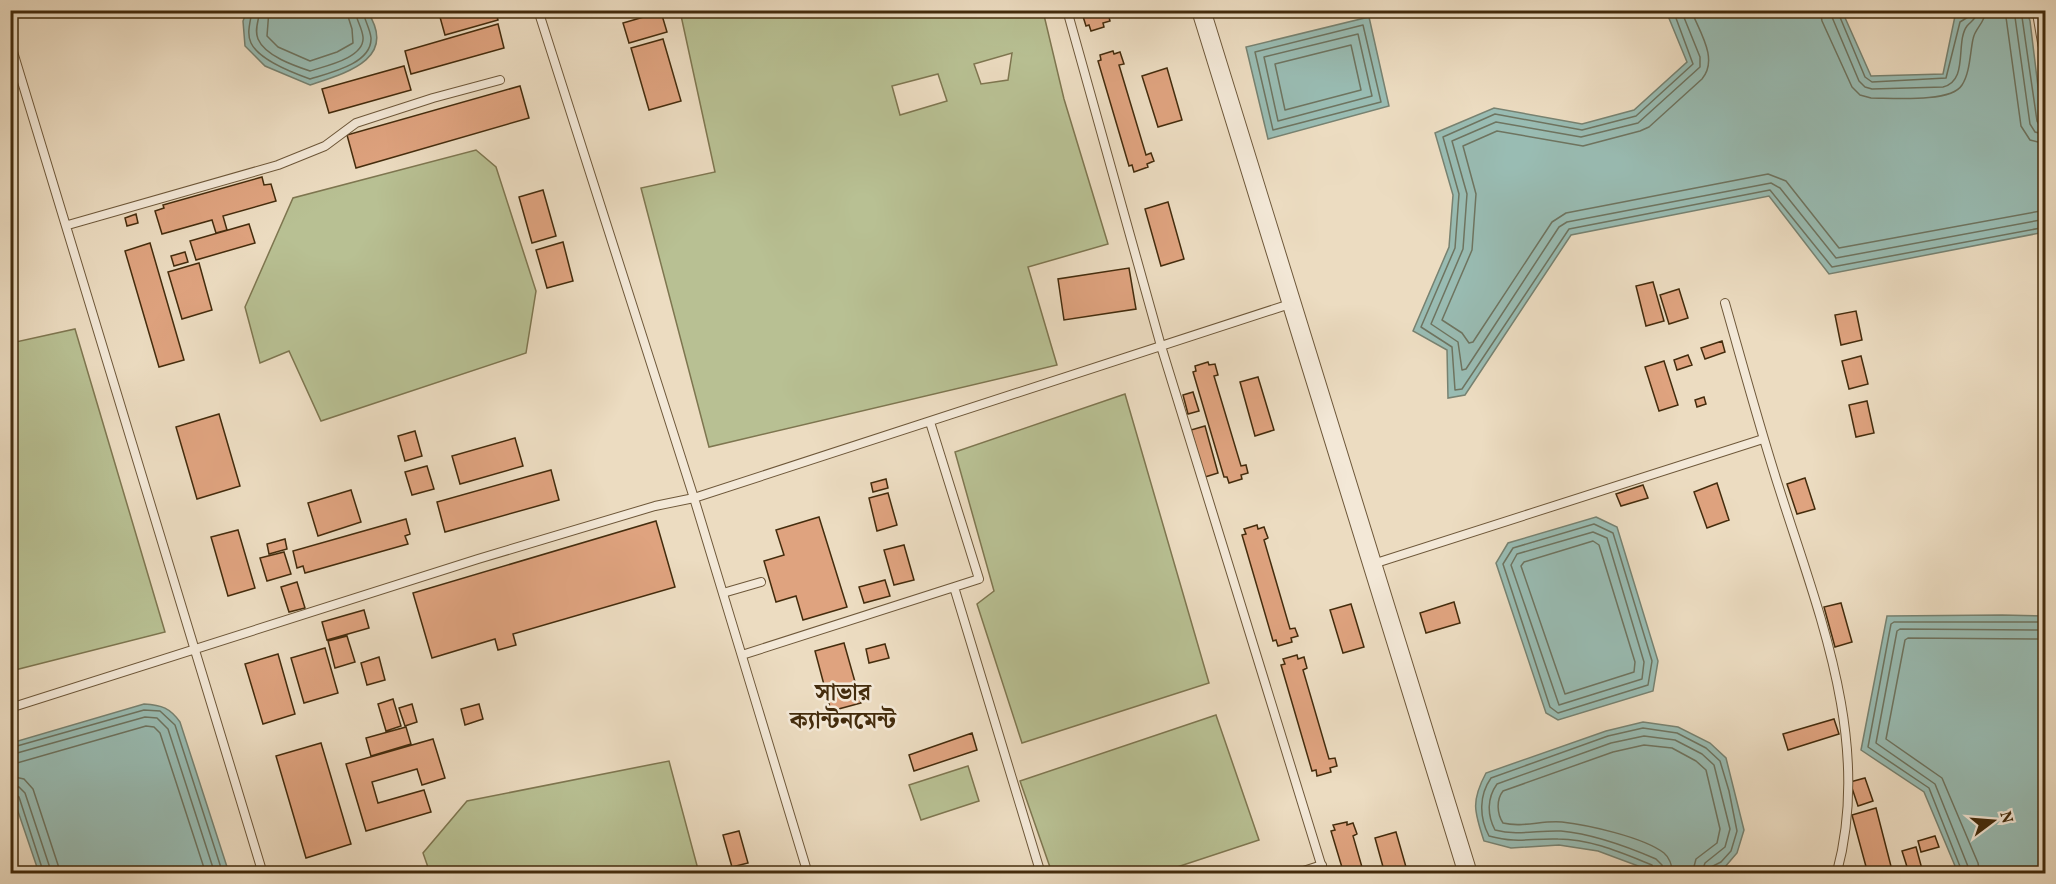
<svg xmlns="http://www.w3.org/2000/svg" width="2056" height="884" font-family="Vollkorn,'Noto Serif Bengali',serif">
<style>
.green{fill:#b8c093;stroke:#7e7650;stroke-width:1.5;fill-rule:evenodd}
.water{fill:#99bcb3;stroke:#778271;stroke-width:1.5}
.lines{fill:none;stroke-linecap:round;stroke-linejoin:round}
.shore{stroke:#6e7460;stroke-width:1.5}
.building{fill:#dfa37f;stroke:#442c0d;stroke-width:1.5}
.service-casing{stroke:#6e583a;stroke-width:10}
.minor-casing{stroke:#6e583a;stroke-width:17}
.tertiary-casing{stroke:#6e583a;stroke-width:20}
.service{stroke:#f3e8d7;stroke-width:8}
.minor{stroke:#f3e8d7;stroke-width:15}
.tertiary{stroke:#f3e8d7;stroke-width:18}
.labels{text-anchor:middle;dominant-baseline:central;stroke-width:5;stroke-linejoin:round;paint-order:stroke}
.district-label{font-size:24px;font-weight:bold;fill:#442c0d;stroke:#f3e8d7}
</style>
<rect width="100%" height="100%" fill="#ecdcc1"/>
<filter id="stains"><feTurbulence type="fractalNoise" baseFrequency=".00333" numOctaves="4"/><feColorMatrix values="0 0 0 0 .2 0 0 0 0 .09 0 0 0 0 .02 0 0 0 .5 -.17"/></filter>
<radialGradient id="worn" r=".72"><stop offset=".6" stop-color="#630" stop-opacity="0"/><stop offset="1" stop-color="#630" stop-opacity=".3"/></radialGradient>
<path class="green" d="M680 11H1043L1064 99 1108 244 1028 267 1057 365 709 447 641 188 715 172ZM1012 53 1008 80 981 84 974 64ZM938 74 947 101 900 115 892 86Z
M476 150 496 167 536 291 526 353 321 421 289 351 260 363 245 307 293 198Z
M75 329 165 632 11 671V343Z
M1125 394 1209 683 1022 743 977 604 994 591 955 452Z
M1216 715 1259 840 1159 873H1052L1020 781Z
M669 761 699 873H430L423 853 467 801Z
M968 766 979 801 921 820 909 785Z"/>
<path class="water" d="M247 11H367C399 59 346 73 310 85L265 66 245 46 243 21Z
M1666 11H1842L1871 76 1943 74 1955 16 1970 11H2027L2030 21 2045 144V232L1829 274 1769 196 1571 235 1465 395 1448 398 1447 350 1413 331 1449 247 1453 195 1435 133 1494 108 1582 124 1634 110 1687 62Z
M1369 17 1389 106 1268 139 1246 47Z
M1596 517 1617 527 1658 661 1653 691 1558 720 1546 713 1496 563 1508 543Z
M2002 615 2045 616V873H1958L1924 792 1861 750 1887 616Z
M144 704C162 705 170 708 180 722L229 873H39L11 791V743Z
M1643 722 1678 727 1710 743 1726 758 1744 830 1737 853 1724 868 1708 873H1657L1598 851 1559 845 1511 848 1484 841C1474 811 1471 801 1486 773L1606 731Z"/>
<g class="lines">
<path class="shore" d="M252 10C251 20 246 33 251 43 259 60 293 73 310 79 329 73 372 64 371 38 370 28 364 20 363 10
M260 10C259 19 254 30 258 39 265 56 295 66 310 71 325 66 365 58 363 37 362 27 356 20 355 10
M269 10 267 36 278 47 310 61 337 52 353 43 352 29 346 10
M1673 10 1693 64 1636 116 1582 130 1495 114 1443 137 1459 194 1455 248 1421 327 1452 347 1455 390 1462 389 1569 229 1770 190 1832 267 2046 227
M1681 10 1700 57V67L1638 123 1581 137 1496 122 1452 141 1467 194 1463 249 1431 324 1458 342 1462 370 1466 369 1559 227 1567 222 1771 183 1780 188 1836 258 2046 219
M1691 10C1699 31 1719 59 1702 79L1649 127 1640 131 1583 146 1497 131 1463 146 1476 194 1472 250 1442 320 1462 333 1469 343 1473 342 1552 222 1566 213 1768 174 1786 181 1839 248 2046 210
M1820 10 1822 21 1852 87 1860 95 1871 98C1892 98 1951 103 1962 85 1970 73 1970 53 1973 39 1975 28 1985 23 1986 10
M1829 10 1859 81 1865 87 1872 89 1943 87C1969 81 1955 42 1967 26 1972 20 1976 20 1977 10
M1837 10 1865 77 1872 82 1946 78 1960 22 1968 17 1969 10
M2005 10 2021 126 2030 140 2046 144
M2014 10 2030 124 2035 132 2046 135
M2021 10 2037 121 2040 126 2046 127
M1363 25 1381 102 1273 130 1255 52Z
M1358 34 1372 96 1278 121 1264 57Z
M1351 45 1361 90 1285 110 1275 64Z
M1594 524 1613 533 1652 661 1648 685 1558 713 1550 707 1503 564 1513 548Z
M1593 532 1607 538 1644 662 1642 679 1559 705 1511 565 1517 554Z
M1593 541 1599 545 1635 662 1634 672 1565 694 1521 566 1524 562Z
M10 748 144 710 160 711 175 725 223 874
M10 755 145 717 157 718 168 729 215 874
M10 765 146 726 154 727 160 733 206 874
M10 776 24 779 33 789 61 874
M10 785 19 787 25 793 52 874
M10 792 19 797 44 874
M1656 874 1652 865C1622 853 1591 839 1558 839 1530 838 1519 844 1489 836 1479 817 1479 795 1491 778L1608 736 1643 728 1677 733 1706 748 1720 761 1729 791 1737 831 1731 851 1721 862 1711 867 1709 874
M1664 874 1662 865 1656 859C1626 846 1594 834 1561 831 1538 830 1518 836 1495 830 1487 815 1487 798 1497 784L1611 743 1644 736 1675 740 1702 754 1714 765 1730 829 1725 847 1705 863 1701 874
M1673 874C1672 865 1670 858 1664 853 1643 837 1588 825 1562 822 1542 820 1523 828 1503 823 1497 814 1496 800 1503 791L1613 752 1644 745 1672 748 1696 761 1706 770 1720 829 1717 843 1696 859 1692 874
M1963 874 1929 788 1868 747 1891 624 1894 622H2046
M1971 874 1935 784 1876 743 1897 631 1900 629 2046 630
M1980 874 1978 863 1942 778 1886 739 1905 640 1908 638 2046 639"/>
</g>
<path class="building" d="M438 10H495L498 20 445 35Z
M1081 10H1101L1102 14 1108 13 1110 21 1103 23 1104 27 1091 31 1089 25 1086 26Z
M661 12 667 32 629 43 623 23Z
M498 24 504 48 411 74 405 51Z
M663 39 681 101 649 110 631 48Z
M1113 51 1114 54 1120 52 1124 64 1119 65 1146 155 1151 153 1154 161 1147 164 1148 167 1134 172 1132 165 1129 166 1098 61 1101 60 1100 55Z
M404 66 411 90 329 113 322 89Z
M1167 68 1182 120 1158 127 1142 76Z
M520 86 529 118 356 168 347 135Z
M262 177 264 185 271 184 276 201 223 216 227 230 216 233 212 220 162 234 155 211 164 208 163 205Z
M543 190 556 236 532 243 519 197Z
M1168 202 1184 259 1161 266 1145 209Z
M136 214 138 223 127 226 125 218Z
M249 224 255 243 196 260 190 241Z
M563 242 573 281 547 288 536 250Z
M150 243 184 360 159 367 125 251Z
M185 252 188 262 174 266 171 256Z
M199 263 212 310 182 319 168 272Z
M1129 268 1136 309 1064 320 1058 279Z
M1653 282 1664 321 1646 326 1636 286Z
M1679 289 1688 318 1669 324 1660 295Z
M1856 311 1862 340 1841 345 1835 315Z
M1722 341 1725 352 1705 359 1701 348Z
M1688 355 1692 365 1677 370 1674 360Z
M1861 356 1868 384 1849 389 1842 361Z
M1664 361 1678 405 1659 411 1645 367Z
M1208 362 1209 365 1215 364 1218 375 1214 376 1241 466 1246 465 1248 473 1241 475 1242 479 1229 483 1227 477H1224L1193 372 1196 371 1195 366Z
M1258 377 1274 430 1255 436 1240 382Z
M1193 392 1199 411 1188 414 1183 395Z
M1704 397 1706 404 1697 407 1695 400Z
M1867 401 1874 433 1856 437 1849 405Z
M219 414 240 486 197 499 176 427Z
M1205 426 1218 473 1205 477 1191 430Z
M415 431 422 456 405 461 398 436Z
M515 438 523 466 460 484 452 456Z
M427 466 434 489 412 495 405 472Z
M551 470 559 500 445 532 437 502Z
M1805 478 1815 509 1797 514 1787 484Z
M886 479 888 488 873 492 871 483Z
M1717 483 1729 520 1707 528 1694 492Z
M1643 485 1648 498 1621 506 1616 494Z
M351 490 361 522 318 536 308 503Z
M888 493 897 525 877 531 869 498Z
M819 517 847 607 803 620 796 596 776 602 764 561 784 555 776 530Z
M406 519 410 534 405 536 408 544 305 573 303 566 297 568 293 551Z
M656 521 675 587 513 634 516 645 498 650 495 639 432 658 413 593Z
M1257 525 1258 529 1264 527 1268 538 1264 540 1290 629 1295 628 1298 636 1291 638 1292 642 1278 646 1276 640 1273 641 1242 535 1246 534 1244 529Z
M238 530 255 588 228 596 211 537Z
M285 539 287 549 269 554 267 544Z
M904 545 914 580 894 585 884 550Z
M284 552 291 574 267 581 260 558Z
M885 580 890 596 864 603 859 587Z
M297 582 305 608 289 612 281 587Z
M1454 602 1460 623 1426 633 1420 613Z
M1841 603 1852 642 1835 647 1824 607Z
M1351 604 1364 647 1343 653 1330 610Z
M364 610 369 628 327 640 322 622Z
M347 636 355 662 335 668 328 641Z
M844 643 861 703 831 711 815 651Z
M885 644 889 658 869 663 866 649Z
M325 648 338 693 304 703 291 658Z
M278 654 295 714 263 724 245 664Z
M1297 655 1298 659 1304 657 1307 668 1303 670 1329 759 1335 758 1337 766 1330 768 1331 772 1317 776 1316 770 1312 771 1281 665 1285 664 1283 659Z
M379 657 385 680 367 685 361 663Z
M393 699 401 726 386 731 378 704Z
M412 704 417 722 405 726 399 708Z
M479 704 483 719 465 725 461 709Z
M1834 719 1839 734 1788 750 1783 734Z
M406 727 411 744 371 756 366 738Z
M972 733 977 750 914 771 909 755Z
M433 739 445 778 422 785 417 769 372 782 378 803 424 790 431 812 366 831 346 764Z
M321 743 351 844 306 858 276 756Z
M1865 778 1873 801 1858 806 1850 782Z
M1876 808 1893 874H1868L1852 815Z
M1347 822V825L1353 823 1357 834 1353 836 1364 874H1344L1331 831 1335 830 1333 825Z
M739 831 748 863 732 867 723 835Z
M1396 832 1408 874H1385L1375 838Z
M1935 836 1939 847 1921 852 1918 841Z
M1916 847 1922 869 1909 873 1902 851Z"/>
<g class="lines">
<g class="service-casing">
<path id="service" d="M538 10 694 498 808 874
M1067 10 1161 346 1324 874
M10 11 12 10
M10 42 263 874
M68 225 278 165 325 146 356 123 433 98 500 80
M1725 303C1743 366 1760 429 1780 491 1819 614 1872 742 1837 872L1827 874
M1373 564 1763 439
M954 587 1041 874
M723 593 761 582
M742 655 979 579 930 422
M10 708 478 559 655 506 694 498 1290 304
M1294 874 1322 865"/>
</g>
<g class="minor-casing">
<path id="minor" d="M2040 10 2046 45"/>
</g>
<g class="tertiary-casing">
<path id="tertiary" d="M1201 10 1468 874"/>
</g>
<use href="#service" class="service"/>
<use href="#minor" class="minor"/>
<use href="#tertiary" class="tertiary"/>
</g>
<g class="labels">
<g class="district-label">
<text x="843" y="694">সাভার<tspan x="843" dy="28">ক্যান্টনমেন্ট</tspan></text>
</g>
</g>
<rect width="2056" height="884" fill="none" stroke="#ecdcc1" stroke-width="36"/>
<rect x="12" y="12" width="2032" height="860" fill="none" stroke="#442c0d" stroke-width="3"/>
<rect x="18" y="18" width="2020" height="848" fill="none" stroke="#442c0d" stroke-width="1.5"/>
<g transform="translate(1993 821) rotate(74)" stroke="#f3e8d7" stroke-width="4.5" paint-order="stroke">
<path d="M0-4.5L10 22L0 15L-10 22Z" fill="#442c0d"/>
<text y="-9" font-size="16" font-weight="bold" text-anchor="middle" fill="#442c0d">N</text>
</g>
<rect width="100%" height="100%" filter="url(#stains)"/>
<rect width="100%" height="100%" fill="url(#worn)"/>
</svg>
